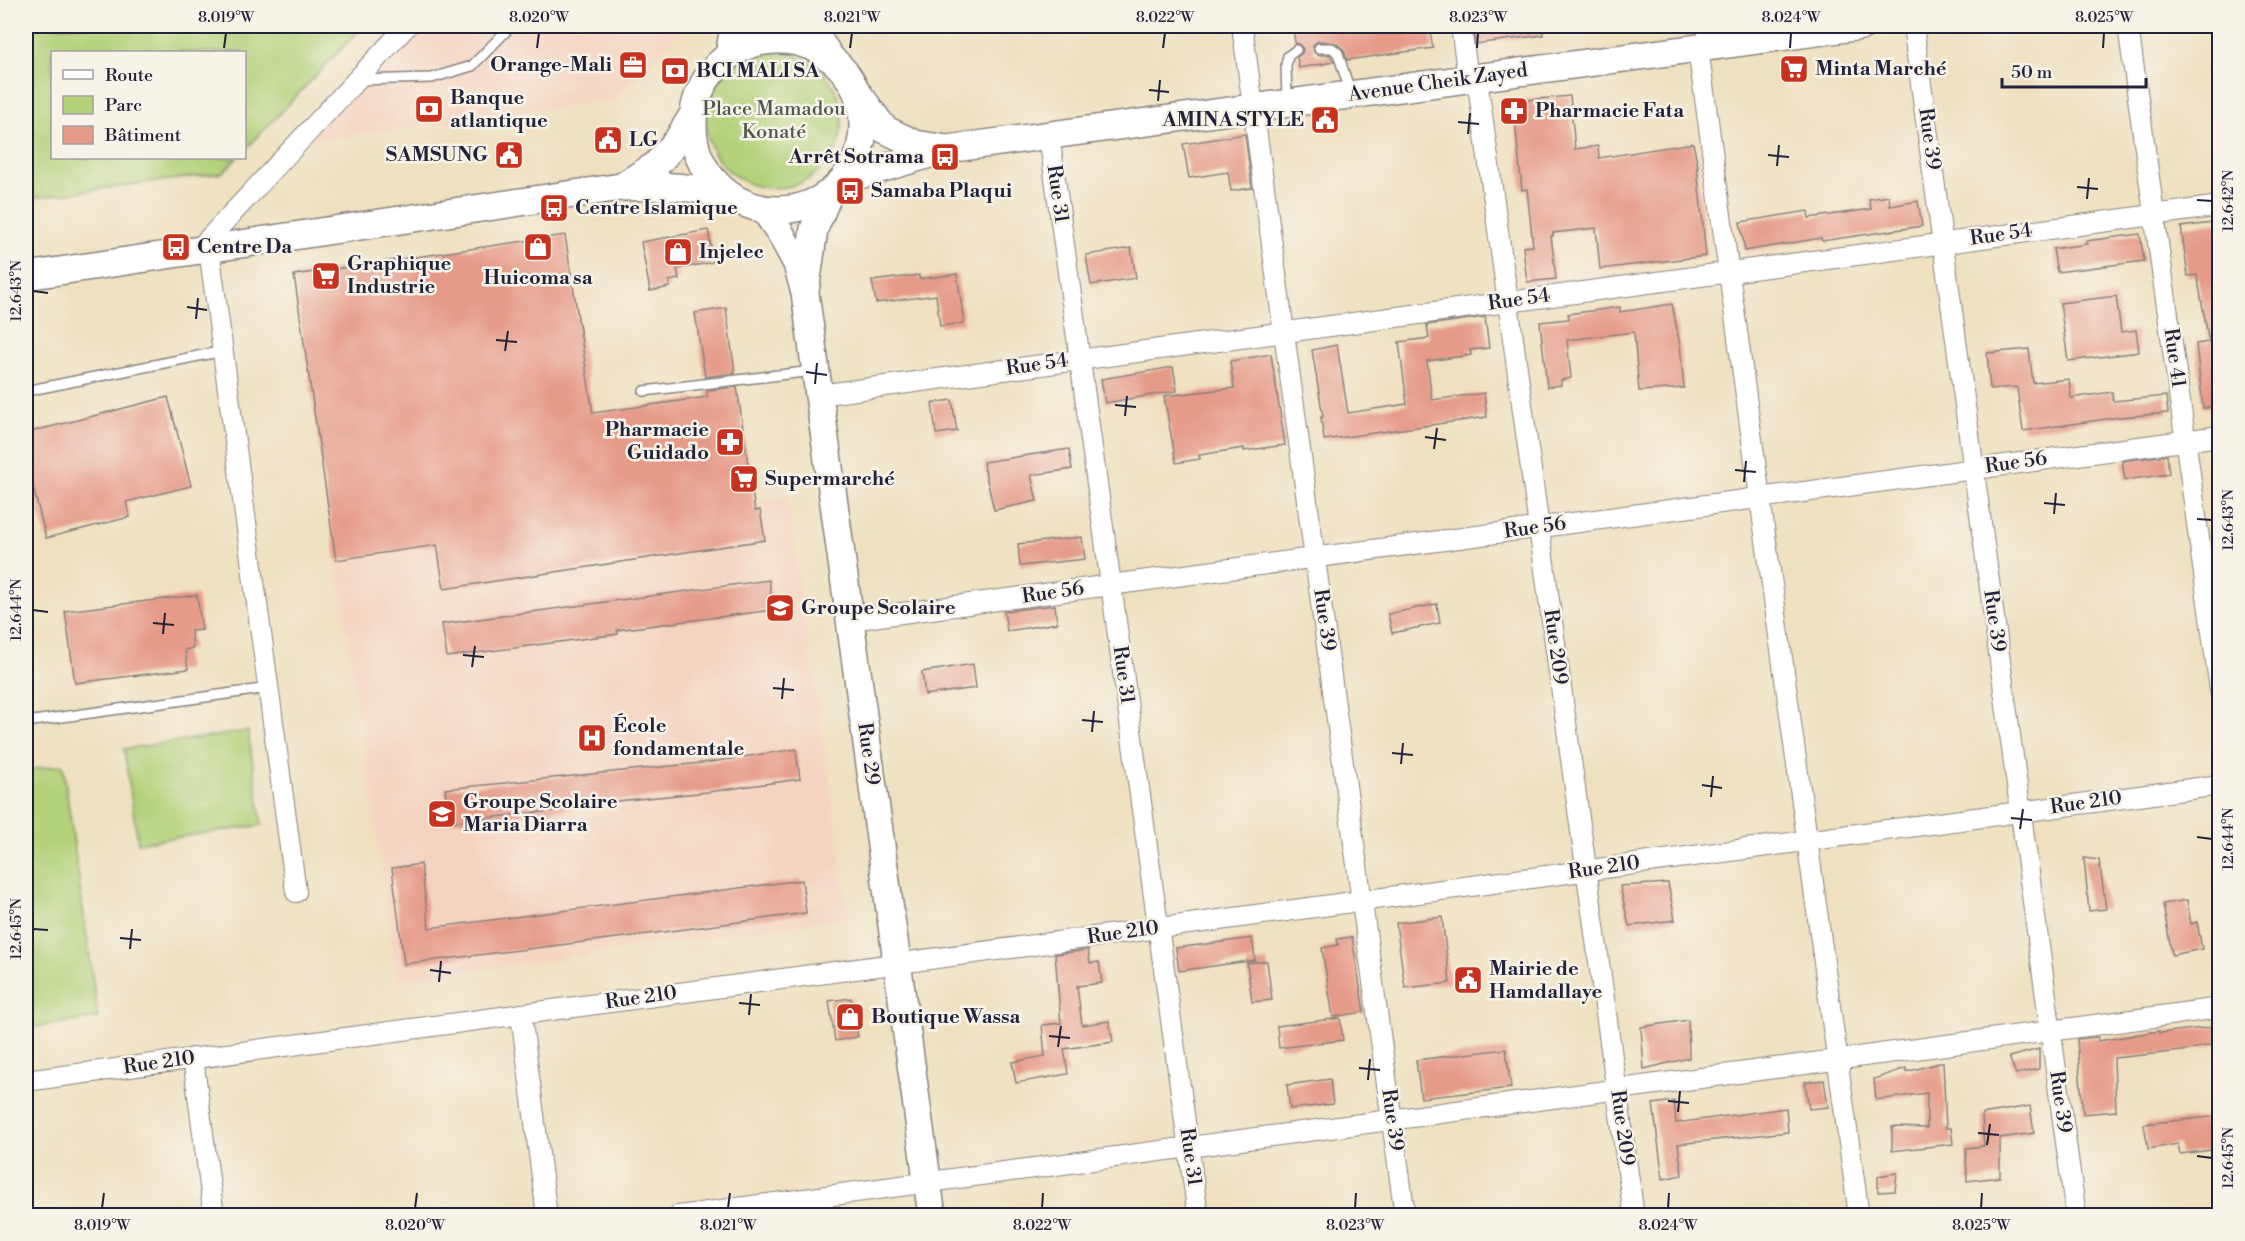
<svg xmlns="http://www.w3.org/2000/svg" width="2245" height="1241" font-family="'Libre Bodoni',serif">
<style>
.built{fill:#f4d3c0}
.green{fill:#b2d179;stroke:#6a7a5a;stroke-width:1.5}
.building{fill:#e69a88}
.lines{fill:none;stroke-linecap:round;stroke-linejoin:round}
.service-casing{stroke:#88817e;stroke-width:12}
.minor-casing{stroke:#88817e;stroke-width:22}
.secondary-casing{stroke:#88817e;stroke-width:30}
.primary-casing{stroke:#88817e;stroke-width:33}
.service{stroke:#fff;stroke-width:9}
.minor{stroke:#fff;stroke-width:20}
.secondary{stroke:#fff;stroke-width:27}
.primary{stroke:#fff;stroke-width:30}
.ticks{fill:none;stroke:#22223b;stroke-width:2}
.labels{text-anchor:middle;dominant-baseline:central;stroke-width:5;stroke-linejoin:round;paint-order:stroke}
.poi-label{font-size:20px;font-weight:bold;fill:#22223b;stroke:#f7f3e8;text-anchor:start}
.street-label{font-size:20px;fill:#22223b;stroke:#f7f3e8}
.park-label{font-size:20px;fill:#4d574e;stroke:#f7f3e8}
.neatline{fill:none;stroke:#22223b;stroke-width:2}
.ticks-label{font-size:15px;text-anchor:middle;fill:#22223b}
</style>
<rect width="100%" height="100%" fill="#f7f3e8"/>
<filter id="ink" filterUnits="userSpaceOnUse"><feTurbulence type="fractalNoise" baseFrequency=".0167" numOctaves="2"/><feDisplacementMap in="SourceGraphic" scale="12" xChannelSelector="R" yChannelSelector="G"/><feConvolveMatrix kernelMatrix="1 2 1 2 8 2 1 2 1" color-interpolation-filters="sRGB"/></filter>
<filter id="wash" filterUnits="userSpaceOnUse"><feTurbulence type="fractalNoise" baseFrequency=".008" numOctaves="4" result="noise"/><feDisplacementMap in="SourceGraphic" scale="24" xChannelSelector="R" yChannelSelector="G"/><feGaussianBlur stdDeviation="1.35" result="paint"/><feColorMatrix in="noise" values="0 0 0 0 0 0 0 0 0 0 0 0 0 0 0 0 0 1.4 0 .05"/><feComposite in="paint" operator="in"/></filter>
<g filter="url(#wash)">
<rect width="100%" height="100%" fill="#efe0c0"/>
<path class="built" d="M415 26H685L614 100 304 142Z
M787 495 849 917 398 981 336 560Z"/>
<path class="green" d="M26 26H363L245 150 244 52H52V158H237L222 173 26 199Z
M706 120a68 68 0 1 1 136 0a68 68 0 1 1-136 0Z
M248 731 262 825 138 843 124 749Z
M63 765 98 1018 26 1028V770Z"/>
<g id="blocks">
<path class="building" d="M1293 26H1429L1433 48 1347 60 1344 50 1336 43 1318 41 1313 45 1314 52 1318 55H1330L1334 62 1299 68 1297 57 1302 53 1303 49 1299 44 1295 43Z
M1473 26H1542L1543 35 1475 44Z
M1570 96 1575 149 1598 146 1599 158 1693 143 1698 166 1697 167 1706 256 1600 269 1596 228 1553 233V236H1551L1556 279 1527 282 1523 247 1533 246 1527 189 1522 190 1513 101Z
M1245 134 1252 188 1231 191 1228 172 1189 178 1183 144Z
M1889 196 1890 206 1918 201 1922 226 1822 241 1821 238 1745 251 1740 222 1808 211 1809 218 1871 209 1869 199Z
M2220 222V405L2203 408 2196 344 2209 342 2197 275 2188 276 2181 227Z
M708 230 714 262 677 269 679 279 669 281 670 287 650 291 641 242Z
M2140 234 2144 261 2057 272 2053 249 2087 244 2086 241Z
M565 235 593 413 707 397V390L737 387 755 511 760 510 765 540 444 589 437 545 336 560 294 275Z
M1131 248 1136 278 1091 285 1086 255Z
M957 274 964 323 940 326 936 295 876 303 872 281 919 275V279Z
M2116 296 2121 332 2136 330 2139 352 2068 361 2060 303Z
M1672 304 1680 345 1684 388 1639 391 1634 332 1567 340 1571 378 1561 380V385L1547 387 1540 322 1569 319 1568 314 1620 307V312Z
M726 308 735 373 705 377 695 313Z
M1485 317 1489 348 1470 350 1471 355 1427 361 1432 400 1484 393 1487 417 1324 440 1321 417H1323L1312 350 1337 345 1348 413 1407 404 1399 342 1429 338 1427 325Z
M2029 349 2033 383 2069 379 2071 398 2112 392 2113 401 2166 396 2168 413 2120 417 2023 431 2017 387 1990 389 1987 353Z
M1271 354 1285 445 1244 451V448L1199 455 1200 459 1176 463 1164 396 1234 388 1230 361Z
M1173 367 1177 391 1105 403 1101 379Z
M168 397 191 486 126 502 130 517 46 538 26 459V433Z
M952 400 957 431 936 434 932 403Z
M1069 449 1072 469 1031 475 1037 501 994 510 983 462Z
M2167 455 2169 474 2125 480 2122 461Z
M1082 537 1085 559 1020 566 1018 544Z
M769 580 773 610 617 630 618 634 447 657 442 624Z
M197 595 202 630 191 631 193 648 185 650 188 669 75 683 65 611Z
M1437 604 1440 623 1392 633 1388 614Z
M1055 605 1057 623 1007 631 1004 611Z
M973 664 976 688 925 695 922 672Z
M796 749 800 779 708 792 597 803V806L449 822 445 789 711 762Z
M2084 858 2099 860 2106 909 2089 911Z
M421 864 429 928 802 880 806 913 633 936 404 964 392 868Z
M1668 883 1675 920 1629 926 1620 886Z
M2187 900 2191 924 2197 922 2202 949 2172 955 2163 904Z
M1442 917 1450 983 1405 988 1396 923Z
M1352 937 1364 1012 1333 1017 1322 948 1338 945 1337 939Z
M1252 938 1255 960 1179 971 1176 948Z
M1088 950 1090 963 1099 962 1102 983 1077 986 1082 1025 1109 1021 1113 1042 1064 1049 1068 1074 1016 1083 1012 1062 1045 1056 1042 1025 1061 1023 1055 954Z
M1267 961 1272 1000 1252 1002 1247 963Z
M851 998 858 1037 835 1041 829 1001Z
M1340 1018 1343 1040 1279 1048 1277 1026Z
M1688 1020 1689 1058 1644 1069 1641 1027Z
M2220 1026V1043L2182 1051 2114 1058 2116 1111 2083 1114 2077 1039 2098 1037V1041L2159 1031V1033Z
M1506 1049 1511 1088 1421 1098 1416 1060Z
M2039 1049V1069L2016 1074 2009 1057Z
M1943 1062 1946 1128H1951L1953 1144 1892 1151V1127L1927 1128V1093L1876 1100 1874 1079 1906 1068V1072Z
M1330 1079 1333 1104 1290 1109 1287 1085Z
M1824 1080 1828 1107 1809 1109 1805 1082Z
M1674 1101 1676 1123 1786 1108 1788 1132 1678 1144 1682 1175 1663 1179 1653 1104Z
M2030 1106 2034 1133 2000 1138V1177L1967 1181 1966 1148 1984 1146 1982 1114Z
M2220 1116V1149L2180 1154 2178 1144 2148 1149 2144 1124Z
M1897 1173 1895 1191 1878 1192V1176Z"/>
</g>
</g>
<g filter="url(#ink)">
<use href="#blocks" fill-opacity="0" stroke="#88817e" stroke-width="1.5"/>
<g class="lines">
<g class="service-casing">
<path id="service" d="M1319 48H1332L1338 53 1350 92
M358 80 432 78 472 66 511 26
M1287 100 1286 65 1288 56 1296 50
M26 391 223 351
M644 391 813 371
M26 722 269 688"/>
</g>
<g class="minor-casing">
<path id="minor" d="M1242 26 1405 1216
M1461 26 1468 79
M1707 26 1710 46
M1913 26 2076 1216
M2128 26 2220 690
M1698 48 1859 1216
M1477 78 1634 1216
M1049 135 1198 1216
M209 249 296 892
M198 250 407 26
M819 395 2220 206
M850 620 2220 436
M521 1014 547 1216
M193 1058 214 1216
M26 1081 2220 785
M678 1216 2220 1008"/>
</g>
<g class="secondary-casing">
<path id="secondary" d="M693 125a85 85 0 1 1 170 0a85 85 0 1 1-170 0Z
M857 92 884 129 915 144 947 149 1862 26
M843 180 940 151
M623 186 656 165 677 141 691 118
M764 209 781 234 797 264 805 293 932 1216
M26 276 621 187C662 185 688 186 728 195
M806 286 814 229 829 193"/>
</g>
<g class="primary-casing">
<path id="primary" d="M807 26 827 55
M731 52 736 26"/>
</g>
<use href="#service" class="service"/>
<use href="#minor" class="minor"/>
<use href="#secondary" class="secondary"/>
<use href="#primary" class="primary"/>
</g>
</g>
<path class="ticks" d="M224 48 226 33M537 48 539 33M850 48 852 33M1163 48 1165 33M1477 48 1478 33M1790 48 1791 33M2103 48 2104 33M1149 90 1169 92M1158 101 1160 80M1458 122 1479 124M1468 134 1470 113M1768 155 1789 157M1777 166 1779 145M2077 187 2098 189M2087 199 2089 178M2197 200 2212 201M33 291 48 293M187 307 207 310M196 319 198 298M496 340 517 342M505 351 508 331M806 372 827 375M815 384 817 363M1115 405 1136 407M1125 416 1127 396M1425 437 1446 440M1434 449 1437 428M1735 470 1756 472M1744 482 1746 461M2044 503 2065 505M2054 514 2056 493M2197 519 2212 520M33 610 48 612M153 623 174 625M163 634 165 613M463 655 484 657M472 667 475 646M773 688 794 690M782 699 784 678M1082 720 1103 722M1092 732 1094 711M1392 753 1413 755M1401 764 1403 743M1702 785 1722 788M1711 797 1713 776M2011 818 2032 820M2020 829 2023 809M2197 837 2212 839M33 929 48 930M120 938 141 940M130 949 132 929M430 970 451 973M439 982 441 961M739 1003 760 1005M749 1015 751 994M1049 1036 1070 1038M1058 1047 1061 1026M1359 1068 1380 1070M1368 1080 1370 1059M1668 1101 1689 1103M1678 1112 1680 1091M1978 1133 1999 1135M1987 1145 1990 1124M2197 1156 2212 1158M102 1208 104 1193M415 1208 417 1193M728 1208 730 1193M1042 1208 1043 1193M1355 1208 1356 1193M1668 1208 1669 1193M1981 1208 1982 1193"/>
<defs>
<g id="office-square" transform="scale(1.5)"><rect x="-9" y="-9" width="18" height="18" rx="4" fill="#c8321e" stroke="#f7f3e8"/><path d="M-6-3h4V-5.5h4V-3h4V5H-6ZM-1-4.5V-3h2v-1.5ZM-6 0V1H6V0Z" fill="#fff"/></g>
<g id="supermarket-square" transform="scale(1.5)"><rect x="-9" y="-9" width="18" height="18" rx="4" fill="#c8321e" stroke="#f7f3e8"/><path d="M-6-5.5h2.5l.6 2H6L4.5 2H-2.5L-4.4-4H-6ZM-1.5 3.2a1.3 1.3 0 1 0 .1 0ZM3 3.2a1.3 1.3 0 1 0 .1 0Z" fill="#fff"/></g>
<g id="bank-square" transform="scale(1.5)"><rect x="-9" y="-9" width="18" height="18" rx="4" fill="#c8321e" stroke="#f7f3e8"/><path d="M-6-4H6V4H-6ZM0-2.3a2.3 2.3 0 1 0 0 4.6a2.3 2.3 0 1 0 0-4.6Z" fill="#fff"/></g>
<g id="pharmacy-square" transform="scale(1.5)"><rect x="-9" y="-9" width="18" height="18" rx="4" fill="#c8321e" stroke="#f7f3e8"/><path d="M-2-6h4v4h4v4h-4v4h-4v-4h-4v-4h4Z" fill="#fff"/></g>
<g id="civic-square" transform="scale(1.5)"><rect x="-9" y="-9" width="18" height="18" rx="4" fill="#c8321e" stroke="#f7f3e8"/><path d="M-.6-6.5H3V-4.5H.6V-3L4-1V1h2V6H-6V1h2V-1L-.6-3ZM-1.2 2.5V6h2.4V2.5Z" fill="#fff"/></g>
<g id="bus-square" transform="scale(1.5)"><rect x="-9" y="-9" width="18" height="18" rx="4" fill="#c8321e" stroke="#f7f3e8"/><path d="M-5-6H5V4H4V6H2V4H-2V6H-4V4H-5ZM-3.5-4V0h7V-4ZM-3.5 1.2v1.5H-2V1.2ZM2 1.2v1.5H3.5V1.2Z" fill="#fff"/></g>
<g id="shop-square" transform="scale(1.5)"><rect x="-9" y="-9" width="18" height="18" rx="4" fill="#c8321e" stroke="#f7f3e8"/><path d="M-5-2.5h2.3a2.7 3.5 0 0 1 5.4 0H5L5.5 6h-11ZM-1.5-2.5h3a1.5 2.3 0 0 0-3 0Z" fill="#fff"/></g>
<g id="school-square" transform="scale(1.5)"><rect x="-9" y="-9" width="18" height="18" rx="4" fill="#c8321e" stroke="#f7f3e8"/><path d="M0-5L7-2L0 1L-7-2ZM-4 1L0 2.5L4 1V4Q0 6-4 4Z" fill="#fff"/></g>
<g id="hospital-square" transform="scale(1.5)"><rect x="-9" y="-9" width="18" height="18" rx="4" fill="#c8321e" stroke="#f7f3e8"/><path d="M-5-5h3v3.5h4V-5h3V5h-3V1.5h-4V5h-3Z" fill="#fff"/></g>
</defs>
<g fill-rule="evenodd">
<use href="#office-square" x="633" y="65"/>
<use href="#supermarket-square" x="1794" y="69"/>
<use href="#bank-square" x="675" y="71"/>
<use href="#bank-square" x="429" y="109"/>
<use href="#pharmacy-square" x="1514" y="111"/>
<use href="#civic-square" x="1325" y="120"/>
<use href="#civic-square" x="608" y="140"/>
<use href="#civic-square" x="509" y="155"/>
<use href="#bus-square" x="945" y="157"/>
<use href="#bus-square" x="850" y="191"/>
<use href="#bus-square" x="554" y="208"/>
<use href="#bus-square" x="176" y="247"/>
<use href="#shop-square" x="538" y="247"/>
<use href="#shop-square" x="678" y="252"/>
<use href="#supermarket-square" x="326" y="276"/>
<use href="#pharmacy-square" x="730" y="442"/>
<use href="#supermarket-square" x="744" y="479"/>
<use href="#school-square" x="780" y="608"/>
<use href="#hospital-square" x="592" y="738"/>
<use href="#school-square" x="442" y="814"/>
<use href="#civic-square" x="1468" y="980"/>
<use href="#shop-square" x="850" y="1017"/>
</g>
<g class="labels">
<g class="poi-label">
<text x="612" y="65" text-anchor="end">Orange-Mali</text>
<text x="1815" y="69">Minta Marché</text>
<text x="696" y="71">BCI MALI SA</text>
<text x="450" y="98">Banque<tspan x="450" dy="23">atlantique</tspan></text>
<text x="1535" y="111">Pharmacie Fata</text>
<text x="1304" y="120" text-anchor="end">AMINA STYLE</text>
<text x="629" y="140">LG</text>
<text x="488" y="155" text-anchor="end">SAMSUNG</text>
<text x="924" y="157" text-anchor="end">Arrêt Sotrama</text>
<text x="871" y="191">Samaba Plaqui</text>
<text x="575" y="208">Centre Islamique</text>
<text x="197" y="247">Centre Da</text>
<text x="699" y="252">Injelec</text>
<text x="347" y="264">Graphique<tspan x="347" dy="23">Industrie</tspan></text>
<text x="538" y="278" text-anchor="middle">Huicoma sa</text>
<text x="709" y="430" text-anchor="end">Pharmacie<tspan x="709" dy="23">Guidado</tspan></text>
<text x="765" y="479">Supermarché</text>
<text x="801" y="608">Groupe Scolaire</text>
<text x="613" y="726">École<tspan x="613" dy="23">fondamentale</tspan></text>
<text x="463" y="802">Groupe Scolaire<tspan x="463" dy="23">Maria Diarra</tspan></text>
<text x="1489" y="969">Mairie de<tspan x="1489" dy="23">Hamdallaye</tspan></text>
<text x="871" y="1017">Boutique Wassa</text>
</g>
<g class="street-label">
<text transform="translate(1438 83) rotate(-8)">Avenue Cheik Zayed</text>
<text transform="translate(1929 139) rotate(82)">Rue 39</text>
<text transform="translate(1057 194) rotate(82)">Rue 31</text>
<text transform="translate(2001 235) rotate(-8)">Rue 54</text>
<text transform="translate(1519 300) rotate(-8)">Rue 54</text>
<text transform="translate(2174 358) rotate(82)">Rue 41</text>
<text transform="translate(1037 365) rotate(-8)">Rue 54</text>
<text transform="translate(2016 463) rotate(-8)">Rue 56</text>
<text transform="translate(1535 528) rotate(-8)">Rue 56</text>
<text transform="translate(1053 593) rotate(-8)">Rue 56</text>
<text transform="translate(1324 620) rotate(82)">Rue 39</text>
<text transform="translate(1994 621) rotate(82)">Rue 39</text>
<text transform="translate(1555 647) rotate(82)">Rue 209</text>
<text transform="translate(1123 675) rotate(82)">Rue 31</text>
<text transform="translate(868 754) rotate(82)">Rue 29</text>
<text transform="translate(2086 803) rotate(-8)">Rue 210</text>
<text transform="translate(1604 868) rotate(-8)">Rue 210</text>
<text transform="translate(1123 933) rotate(-8)">Rue 210</text>
<text transform="translate(641 998) rotate(-8)">Rue 210</text>
<text transform="translate(159 1063) rotate(-8)">Rue 210</text>
<text transform="translate(2060 1102) rotate(82)">Rue 39</text>
<text transform="translate(1392 1120) rotate(82)">Rue 39</text>
<text transform="translate(1622 1128) rotate(82)">Rue 209</text>
<text transform="translate(1190 1157) rotate(82)">Rue 31</text>
</g>
<g class="park-label">
<text x="774" y="109">Place Mamadou<tspan x="774" dy="23">Konaté</tspan></text>
</g>
</g>
<rect width="2245" height="1241" fill="none" stroke="#f7f3e8" stroke-width="66"/>
<rect x="51" y="51" width="195" height="108" fill="#f7f3e8" stroke="#a29fa3" stroke-width="1.5"/>
<rect x="63" y="70" width="30" height="9" fill="#ffffff" stroke="#a29fa3" stroke-width="1.5"/>
<text x="105" y="81" font-size="18" fill="#22223b">Route</text>
<rect x="63" y="96" width="30" height="18" fill="#b2d179" stroke="#a29fa3" stroke-width="1.5"/>
<text x="105" y="111" font-size="18" fill="#22223b">Parc</text>
<rect x="63" y="126" width="30" height="18" fill="#e69a88" stroke="#a29fa3" stroke-width="1.5"/>
<text x="105" y="141" font-size="18" fill="#22223b">Bâtiment</text>
<path d="M2002 78v9h144v-9" fill="none" stroke="#22223b" stroke-width="3"/>
<text x="2011" y="78" font-size="18" fill="#22223b" stroke="#f7f3e8" stroke-width="4.5" paint-order="stroke">50 m</text>
<rect x="33" y="33" width="2179" height="1175" class="neatline"/>
<g class="ticks-label">
<text x="226" y="22">8.019°W</text>
<text x="539" y="22">8.020°W</text>
<text x="852" y="22">8.021°W</text>
<text x="1165" y="22">8.022°W</text>
<text x="1478" y="22">8.023°W</text>
<text x="1791" y="22">8.024°W</text>
<text x="2104" y="22">8.025°W</text>
<text transform="translate(2228 201) rotate(-90)" y="5">12.642°N</text>
<text transform="translate(16 291) rotate(-90)" y="5">12.643°N</text>
<text transform="translate(2228 520) rotate(-90)" y="5">12.643°N</text>
<text transform="translate(16 610) rotate(-90)" y="5">12.644°N</text>
<text transform="translate(2228 839) rotate(-90)" y="5">12.644°N</text>
<text transform="translate(16 929) rotate(-90)" y="5">12.645°N</text>
<text transform="translate(2228 1158) rotate(-90)" y="5">12.645°N</text>
<text x="102" y="1230">8.019°W</text>
<text x="415" y="1230">8.020°W</text>
<text x="728" y="1230">8.021°W</text>
<text x="1042" y="1230">8.022°W</text>
<text x="1355" y="1230">8.023°W</text>
<text x="1668" y="1230">8.024°W</text>
<text x="1981" y="1230">8.025°W</text>
</g>
</svg>
